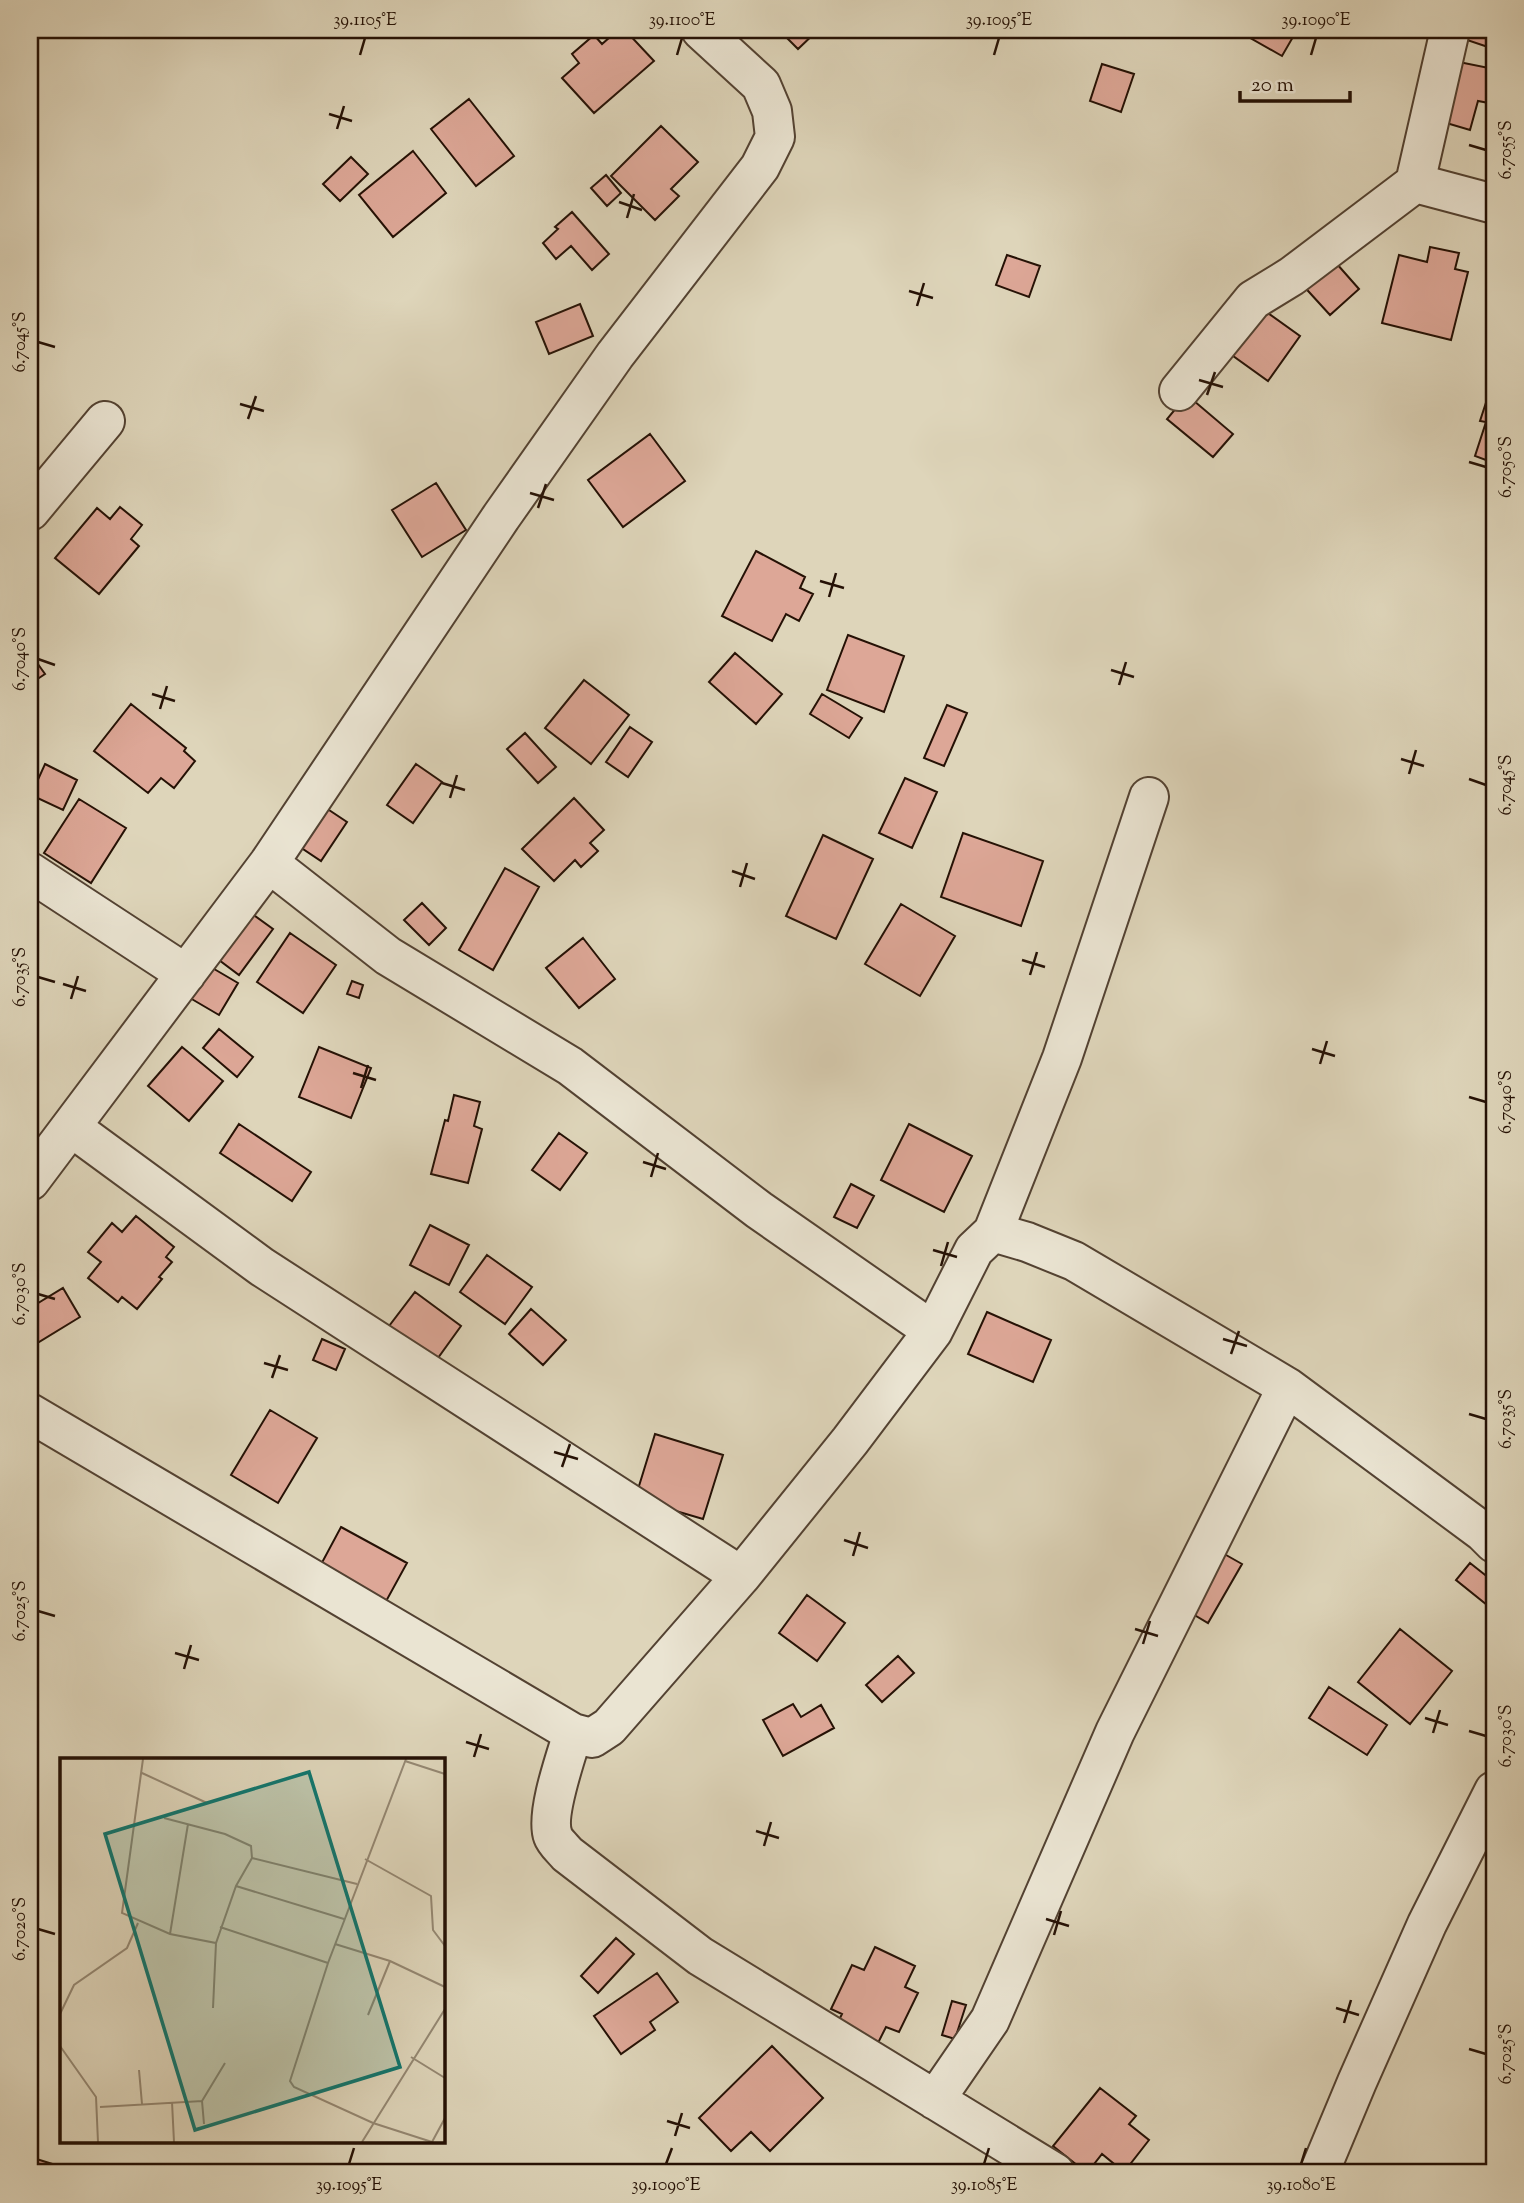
<svg xmlns="http://www.w3.org/2000/svg" width="1524" height="2203" font-family="'Sorts Mill Goudy',serif">
<style>
.building{fill:#dda797;stroke:#251105;stroke-width:2}
.lines{fill:none;stroke-linecap:round;stroke-linejoin:round}
.street-casing{stroke:#534232;stroke-width:42}
.street{stroke:#eae4d2;stroke-width:38}
.ticks{fill:none;stroke:#251105;stroke-width:2.5}
.inset-road{fill:none;stroke:#948772;stroke-width:2}
.view{fill:#0f766e;fill-opacity:0.15;stroke:#0f766e;stroke-width:3.5}
.inset-edge{fill:none;stroke:#251105;stroke-width:3.5}
.neatline{fill:none;stroke:#251105;stroke-width:2.5}
.ticks-label{font-size:18px;text-anchor:middle;fill:#251105}
</style>
<rect width="100%" height="100%" fill="#ded5ba"/>
<filter id="stains"><feTurbulence type="fractalNoise" baseFrequency=".00286" numOctaves="4"/><feColorMatrix values="0 0 0 0 .2 0 0 0 0 .09 0 0 0 0 .02 0 0 0 .5 -.17"/></filter>
<radialGradient id="worn" r=".72"><stop offset=".6" stop-color="#630" stop-opacity="0"/><stop offset="1" stop-color="#630" stop-opacity=".3"/></radialGradient>
<path class="building" d="M618 30H625L654 61 594 113 562 78 579 63 572 54 594 35 602 44Z
M779 30H818L798 49Z
M1239 30H1297L1282 56 1238 31Z
M1464 30H1494V49L1461 38Z
M1449 60 1494 69V104L1478 101 1470 130 1443 122Z
M1102 64 1134 74 1121 112 1090 101Z
M469 99 514 156 476 186 431 129Z
M661 126 698 162 671 189 679 196 655 220 611 176Z
M413 151 446 193 393 237 359 195Z
M351 157 368 174 340 201 323 184Z
M606 175 621 193 607 206 591 188Z
M572 212 609 254 592 270 571 246 556 259 543 243 558 229 555 227Z
M1430 247 1459 253 1455 269 1468 272 1451 340 1382 323 1399 255 1427 262Z
M1007 255 1040 266 1029 297 996 285Z
M1329 255 1359 289 1330 315 1299 281Z
M1254 303 1300 336 1268 381 1222 348Z
M580 304 593 336 549 354 536 322Z
M1494 378V463L1475 456 1486 422 1480 421Z
M1187 395 1233 434 1213 457 1167 419Z
M650 434 685 481 623 527 588 480Z
M436 483 466 530 422 557 392 510Z
M120 507 142 525 131 539 139 546 99 594 55 558 97 508 110 519Z
M756 551 805 577 800 588 813 594 799 621 786 614 772 641 722 616Z
M848 635 904 656 884 712 827 690Z
M30 653 45 674 30 684Z
M735 653 782 694 756 724 709 682Z
M584 680 629 715 591 764 545 728Z
M822 694 862 718 849 738 810 714Z
M131 704 186 748 184 751 195 761 174 788 161 778 148 793 94 751Z
M947 705 967 713 944 766 924 758Z
M630 727 652 742 628 777 606 762Z
M525 733 556 767 538 783 507 749Z
M45 764 77 780 63 810 31 795Z
M416 764 442 782 413 823 387 805Z
M905 778 937 792 912 848 879 833Z
M574 798 604 830 590 843 598 851 581 867 575 860 554 881 522 849Z
M79 799 126 828 91 883 44 853Z
M317 802 347 822 321 861 291 841Z
M963 833 1043 861 1021 926 941 897Z
M823 835 873 859 836 939 786 916Z
M505 868 539 887 493 970 459 950Z
M422 903 446 928 429 945 404 920Z
M901 904 955 936 920 996 865 964Z
M248 911 273 929 239 975 215 957Z
M290 933 336 965 303 1013 257 982Z
M583 938 615 979 579 1008 546 968Z
M209 966 238 983 219 1015 190 998Z
M352 981 363 985 359 998 347 994Z
M219 1029 253 1057 237 1077 203 1048Z
M182 1047 223 1081 189 1121 148 1086Z
M319 1047 371 1068 351 1118 299 1097Z
M454 1095 480 1102 474 1126 482 1129 468 1183 431 1174 445 1120 448 1121Z
M239 1124 311 1172 292 1201 220 1153Z
M909 1124 972 1156 944 1212 881 1180Z
M559 1133 587 1153 560 1190 532 1170Z
M851 1184 874 1196 857 1228 834 1217Z
M136 1216 174 1247 166 1257 172 1262 159 1277 162 1279 137 1309 122 1297 118 1302 88 1278 101 1262 88 1252 112 1223 122 1232Z
M430 1225 469 1245 449 1285 410 1265Z
M487 1255 532 1287 505 1324 460 1292Z
M63 1288 80 1317 34 1345 30 1338V1308Z
M415 1292 461 1326 430 1369 383 1334Z
M531 1309 566 1340 543 1365 509 1334Z
M987 1312 1051 1340 1033 1382 968 1354Z
M322 1339 345 1349 336 1370 313 1360Z
M270 1410 317 1438 278 1503 231 1475Z
M655 1434 723 1455 703 1519 635 1499Z
M341 1527 407 1563 384 1605 318 1570Z
M1219 1551 1242 1564 1208 1623 1186 1610Z
M1470 1563 1494 1582V1606L1492 1609 1456 1580Z
M807 1595 845 1623 817 1661 779 1633Z
M1400 1629 1452 1671 1410 1724 1358 1682Z
M898 1656 914 1673 882 1702 866 1685Z
M1329 1687 1387 1725 1367 1755 1309 1718Z
M793 1704 801 1717 821 1705 834 1728 783 1756 763 1720Z
M616 1938 634 1954 598 1993 581 1976Z
M875 1947 915 1966 905 1987 918 1993 899 2032 886 2027 877 2045 836 2026 842 2014 831 2009 852 1965 864 1970Z
M657 1973 678 2002 650 2022 655 2030 621 2054 594 2016Z
M952 2001 966 2005 955 2039 942 2035Z
M772 2046 823 2098 770 2151 751 2132 731 2151 699 2118Z
M1100 2088 1136 2116 1129 2124 1149 2140 1124 2172 1102 2154 1087 2173 1053 2146Z
M30 2157 62 2167 60 2173H30Z"/>
<g class="lines">
<g class="street-casing">
<path id="street" d="M1450 30 1415 183 1494 204
M1179 391 1253 300 1292 276 1415 183
M30 511 105 421
M269 863 388 956 570 1066 759 1210 933 1331
M30 872 186 974
M71 1127 262 1267 741 1576
M30 1181 269 863 501 517 615 355 760 167 775 137 772 111 761 85 701 30
M993 1232 1062 1058 1149 797
M30 1413 573 1733 592 1738 609 1727 741 1576 850 1441 933 1331 974 1250 993 1232 1027 1242 1074 1261 1287 1387 1483 1532 1494 1543
M573 1733C566 1756 545 1815 553 1836 555 1842 563 1849 567 1854L700 1956 1055 2173
M935 2100 990 2020 1115 1732 1287 1387
M1319 2173 1357 2082 1427 1924 1494 1791"/>
</g>
<use href="#street" class="street"/>
</g>
<path class="ticks" d="M360 55 365 38M677 55 682 38M994 55 999 38M1311 55 1316 38M329 114 352 121M337 129 344 106M1469 145 1486 150M619 202 642 210M627 218 634 194M909 291 933 298M917 306 924 283M38 342 55 347M1199 380 1223 387M1207 395 1215 372M240 404 264 411M248 419 256 396M1469 462 1486 467M530 493 554 500M538 508 546 484M820 581 844 588M829 597 836 573M38 659 55 665M1111 670 1134 677M1119 685 1126 662M152 694 175 701M160 709 167 686M1401 759 1424 766M1409 774 1416 750M1469 779 1486 785M442 783 465 790M450 798 457 775M732 871 755 879M740 887 747 863M1022 960 1045 967M1030 975 1037 952M38 977 55 982M63 984 86 991M71 999 78 976M1312 1049 1335 1056M1320 1064 1327 1041M353 1073 376 1080M361 1088 368 1065M1469 1097 1486 1102M643 1162 666 1169M651 1177 658 1153M933 1250 957 1257M941 1266 948 1242M38 1294 55 1299M1223 1339 1247 1346M1231 1354 1239 1331M264 1363 288 1370M272 1378 280 1355M1469 1414 1486 1419M554 1452 578 1459M562 1467 570 1444M844 1540 868 1548M853 1556 860 1532M38 1611 55 1616M1135 1629 1158 1636M1143 1644 1150 1621M175 1653 199 1660M184 1669 191 1645M1425 1718 1448 1725M1469 1731 1486 1736M1433 1733 1440 1710M466 1742 489 1749M474 1757 481 1734M756 1831 779 1838M764 1846 771 1822M1046 1919 1069 1926M38 1929 55 1934M1054 1935 1061 1911M1336 2008 1359 2015M1344 2023 1351 2000M1469 2049 1486 2054M667 2121 690 2128M675 2136 682 2113M349 2164 354 2148M666 2164 672 2148M984 2164 989 2148M1301 2164 1306 2148"/>
<g transform="translate(60 1758)">
<rect width="385" height="385" fill="#ded5ba"/>
<path class="inset-road" d="M83 1 62 155 110 176 156 185 176 128 192 100 191 88 165 76 104 60M346 1 268 205 230 323 234 329 313 365 372 384M345 3 385 16M82 15 147 45M192 100 297 126M305 101 371 138 373 172 385 188M176 128 284 161M160 169 268 205M110 176 128 66M275 186 330 203 385 229M153 250 156 185M0 256 14 227 67 190 78 165M308 257 330 203M0 288 36 339 38 384M351 299 385 320M79 312 82 346M142 343 165 305M112 344 114 384M40 349 142 343 144 366M302 384 385 251M372 384 385 360"/>
<path class="view" d="M249 14 340 309 135 372 45 76Z"/>
<rect width="385" height="385" class="inset-edge"/>
</g>
<rect width="1524" height="2203" fill="none" stroke="#ded5ba" stroke-width="77"/>
<path d="M1240 91v10h110v-10" fill="none" stroke="#251105" stroke-width="3.5"/>
<text x="1251" y="91" font-size="21" fill="#251105" stroke="#eae4d2" stroke-width="5" paint-order="stroke">20 m</text>
<rect x="38" y="38" width="1448" height="2126" class="neatline"/>
<g class="ticks-label">
<text x="365" y="25">39.1105°E</text>
<text x="682" y="25">39.1100°E</text>
<text x="999" y="25">39.1095°E</text>
<text x="1316" y="25">39.1090°E</text>
<text transform="translate(1505 150) rotate(-90)" y="6">6.7055°S</text>
<text transform="translate(19 342) rotate(-90)" y="6">6.7045°S</text>
<text transform="translate(1505 467) rotate(-90)" y="6">6.7050°S</text>
<text transform="translate(19 659) rotate(-90)" y="6">6.7040°S</text>
<text transform="translate(1505 785) rotate(-90)" y="6">6.7045°S</text>
<text transform="translate(19 977) rotate(-90)" y="6">6.7035°S</text>
<text transform="translate(1505 1102) rotate(-90)" y="6">6.7040°S</text>
<text transform="translate(19 1294) rotate(-90)" y="6">6.7030°S</text>
<text transform="translate(1505 1419) rotate(-90)" y="6">6.7035°S</text>
<text transform="translate(19 1611) rotate(-90)" y="6">6.7025°S</text>
<text transform="translate(1505 1736) rotate(-90)" y="6">6.7030°S</text>
<text transform="translate(19 1929) rotate(-90)" y="6">6.7020°S</text>
<text transform="translate(1505 2054) rotate(-90)" y="6">6.7025°S</text>
<text x="349" y="2190">39.1095°E</text>
<text x="666" y="2190">39.1090°E</text>
<text x="984" y="2190">39.1085°E</text>
<text x="1301" y="2190">39.1080°E</text>
</g>
<rect width="100%" height="100%" filter="url(#stains)"/>
<rect width="100%" height="100%" fill="url(#worn)"/>
</svg>
